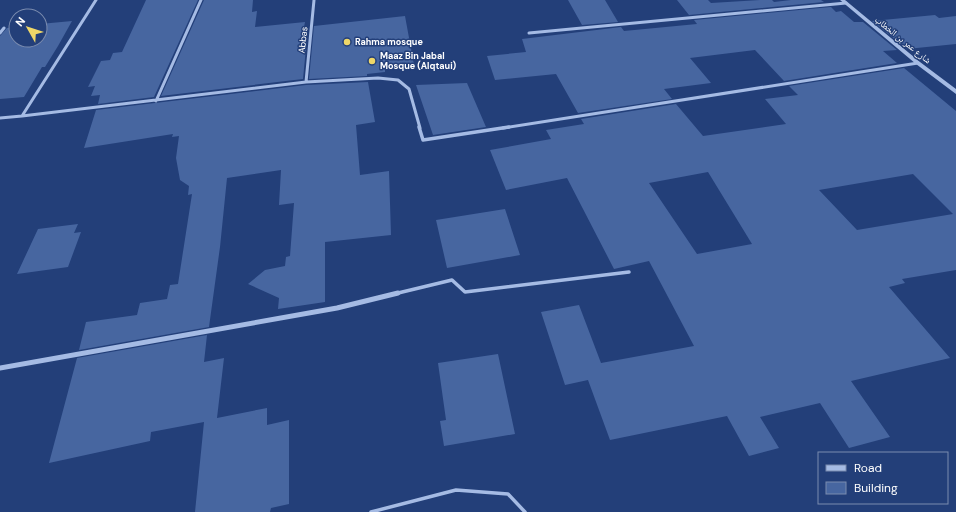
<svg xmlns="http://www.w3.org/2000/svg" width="956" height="512" font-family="'DM Sans','Noto Naskh Arabic',sans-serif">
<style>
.building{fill:#4766a0;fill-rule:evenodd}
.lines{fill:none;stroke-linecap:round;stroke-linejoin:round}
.service{stroke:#a5bbe4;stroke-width:3.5}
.minor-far2{stroke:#a5bbe4;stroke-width:3}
.minor-far1{stroke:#a5bbe4;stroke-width:3.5}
.minor{stroke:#a5bbe4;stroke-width:5}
.tertiary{fill:#a5bbe4;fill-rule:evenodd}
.poi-dot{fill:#efd768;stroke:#233f79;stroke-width:1.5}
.labels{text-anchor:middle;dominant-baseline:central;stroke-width:3;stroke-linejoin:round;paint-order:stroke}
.far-street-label{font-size:9px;fill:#fff;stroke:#233f79}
.far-poi-label{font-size:9px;font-weight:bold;fill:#fff;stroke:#233f79;text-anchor:start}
</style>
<rect width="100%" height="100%" fill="#233f79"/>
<path class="building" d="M146 0H198L154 97 98 104 100 95 91 96 95 86 88 87 101 61 110 60 113 53 122 52Z
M204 0H253L252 12 257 11 255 27 305 22 304 27H308L303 79 161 96Z
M568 0H605L618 22 582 25Z
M677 0H708L711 3 760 0H772L774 2 791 0H821L824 2 689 15Z
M831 7 836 12 841 11 854 22H863L897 50 883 51 897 63 784 81 755 50 690 58 711 83 664 89 672 99 578 113 556 74 495 80 487 56 526 52 522 39 621 27 624 31 697 24 694 20Z
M935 15 939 18 956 16V44L907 49 872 21Z
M405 16 414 65 385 68V72L367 74V76L309 79 314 26Z
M72 21 58 46 45 67H42L24 97 0 99V36L7 28 16 27V40H40V24Z
M904 68 956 111V270L902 279 905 283 889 287 950 358 851 381 890 437 849 448 820 403 760 417 779 448 749 456 727 416 610 440 588 380 565 385 541 312 579 305 601 363 694 346 649 261 614 269 567 178 506 190 490 150 551 139 546 130 584 124 581 119 676 104 703 136 786 124 765 99 798 95 789 86ZM708 172 752 244 697 254 649 183ZM913 174 953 214 857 230 819 190Z
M368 82 375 122 356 125 360 175 389 171 391 235 325 242V302L278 309 279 298 248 284 265 270 285 266 286 257 290 256 294 203 279 205 281 170 227 178 220 247 209 327 79 350 86 322 137 315 140 303 167 299 170 285 178 284 192 194 188 195 189 186 180 180 176 158 179 136 172 137 173 134 84 148 96 110 306 85Z
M467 83 486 127 433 135 416 85Z
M505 209 520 255 447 268 436 220Z
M78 224 74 233 81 232 68 267 17 274 38 229Z
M207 335 204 362 224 358 217 418 267 408V425L289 420V504L271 508 270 512H195L204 422 151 432 150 441 49 463 77 358Z
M498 354 515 434 444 446 440 421 446 420 438 363Z"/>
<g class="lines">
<path class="service" d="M371 512 456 490 508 494 525 512"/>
<path class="minor-far2" d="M0 33 4 28
M529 33 846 3
M306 82 314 0
M156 101 201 0
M22 116 306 82 378 78 398 80 409 89 420 128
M0 118 22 116 96 0
M503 128 918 63"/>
<path class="minor-far1" d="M419 127 423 140 509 127
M394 294 452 280 465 292 629 272"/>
<path class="minor" d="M0 368 337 308 398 293"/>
<path class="tertiary" d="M840 0H845L920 62 956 89V94L916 64Z"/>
</g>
<g class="poi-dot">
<circle cx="347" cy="42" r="4"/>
<circle cx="372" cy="61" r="4"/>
</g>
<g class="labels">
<g class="far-street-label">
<text transform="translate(303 40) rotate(-84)">Abbas</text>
<text transform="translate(903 40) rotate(39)">شارع عمر بن الخطاب</text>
</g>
<g class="far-poi-label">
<text x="355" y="42">Rahma mosque</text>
<text x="380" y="56">Maaz Bin Jabal<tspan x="380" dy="10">Mosque (Alqtaui)</tspan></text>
</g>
</g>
<rect x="818" y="452" width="130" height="52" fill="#233f79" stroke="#7b8caf"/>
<rect x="826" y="465" width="20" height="6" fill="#a5bbe4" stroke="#7b8caf"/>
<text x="854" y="472" font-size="12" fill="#ffffff">Road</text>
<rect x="826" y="482" width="20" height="12" fill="#4766a0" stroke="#7b8caf"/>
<text x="854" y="492" font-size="12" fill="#ffffff">Building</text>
<g transform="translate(28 28) rotate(309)"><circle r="19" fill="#233f79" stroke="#7b8caf"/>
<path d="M0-3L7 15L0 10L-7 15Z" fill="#efd768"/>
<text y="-6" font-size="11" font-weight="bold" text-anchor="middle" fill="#ffffff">N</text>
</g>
</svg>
